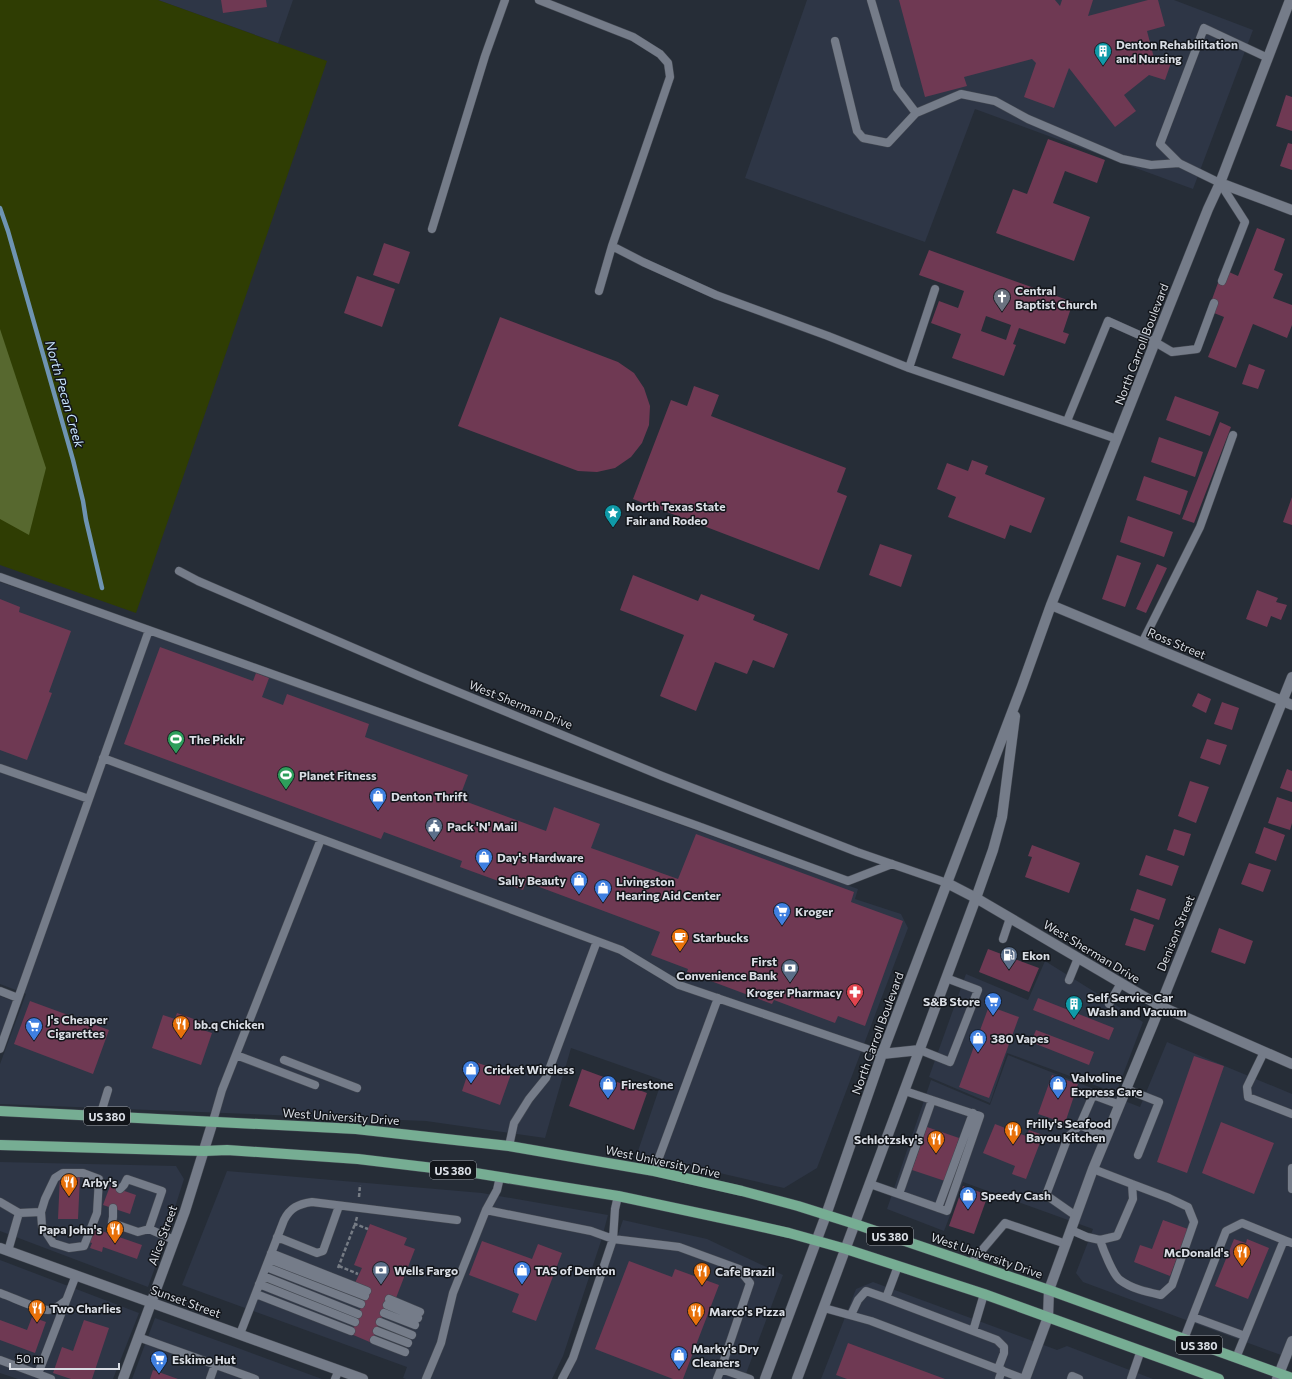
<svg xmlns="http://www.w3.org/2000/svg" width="1292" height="1379" font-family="Commissioner,sans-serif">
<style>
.built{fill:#2e3646}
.green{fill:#2f3d03}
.forest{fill:#57682f}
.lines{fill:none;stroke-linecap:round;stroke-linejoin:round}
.stream{stroke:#6e94b2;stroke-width:4.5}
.building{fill:#6f3953;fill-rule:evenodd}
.lane-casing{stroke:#444952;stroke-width:9}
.street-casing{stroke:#444952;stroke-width:11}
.secondary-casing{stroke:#444952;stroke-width:11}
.primary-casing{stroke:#444952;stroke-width:11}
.path{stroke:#757b84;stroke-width:2.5;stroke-dasharray:4 2;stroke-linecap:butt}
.lane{stroke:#757c89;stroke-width:8}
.street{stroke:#757c89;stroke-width:10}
.secondary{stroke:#757c89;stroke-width:10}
.primary{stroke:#76ad93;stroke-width:10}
.labels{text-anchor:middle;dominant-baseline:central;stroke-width:3;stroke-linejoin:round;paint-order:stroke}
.shield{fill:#12151a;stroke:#9da1a7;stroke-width:1}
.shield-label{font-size:11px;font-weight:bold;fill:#d9dde4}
.poi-label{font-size:12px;font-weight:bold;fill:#d9dde4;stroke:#12151a;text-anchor:start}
.street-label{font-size:12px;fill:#d9dde4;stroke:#12151a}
.water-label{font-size:13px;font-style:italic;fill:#c8e5fe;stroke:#12151a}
</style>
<rect width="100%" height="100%" fill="#262d37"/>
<path class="built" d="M158 0H293L278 43Z
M807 0H1174L1253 30 1193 189 975 109 925 242 745 178Z
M0 582 273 677 858 889 855 899 901 914 908 928 817 1168 784 1188 637 1154 662 1080 571 1048 545 1138 426 1121 0 1104V1064L26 994 0 984Z
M1045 961 1143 1022 1116 1093 1007 1053 990 1103 929 1077 966 974 1028 1000Z
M0 996 13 1001 0 1037Z
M1167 1042 1292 1094V1359L1083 1282 1076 1273 1093 1229 963 1182 944 1231 887 1209 931 1080 990 1105 1008 1055 1140 1107Z
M0 1162 176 1166 184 1179 162 1248 148 1287 0 1231Z
M227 1171 482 1193 608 1215 601 1241 563 1356 552 1379H406L403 1378 407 1367 182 1285Z
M623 1220 707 1239 783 1275 744 1379H568Z
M0 1260 139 1313 113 1379H18L0 1373Z
M873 1282 1057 1350 1067 1346 1153 1379H821L856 1289Z
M155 1318 238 1348 322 1379H132Z"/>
<path class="green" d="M0 0H158L327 61 136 613 0 565Z"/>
<path class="forest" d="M0 329 46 468 29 535 0 519Z"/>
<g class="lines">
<path class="stream" d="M0 208 8 231 73 460 83 501 86 520 102 588"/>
</g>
<path class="building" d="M221 0H266L267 7 223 13Z
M899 0H1055L1060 6 1062 0H1093L1088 16 1148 0H1158L1165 26 1147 31 1154 58 1171 63 1165 80 1149 75 1124 95 1136 111 1115 127 1069 68 1054 108 1024 97 1036 63 1032 59 964 77 967 86 925 97Z
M1286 95 1292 97V131L1276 126Z
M1048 139 1105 160 1097 183 1065 171 1053 203 1090 217 1074 261 996 233 1013 189 1027 194Z
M1288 143 1292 144V170L1280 166Z
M1257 228 1285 239 1274 270 1283 274 1273 298 1292 305V325L1287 338 1253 324 1236 368 1208 357 1224 317 1214 313 1211 302 1219 280 1229 272 1238 276Z
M384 243 410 252 399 284 373 275Z
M929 250 1073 302 1063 332 1069 334 1065 344 1019 328 1013 344 1016 345 1004 376 952 358 961 334 931 323 939 301 958 308 964 291 919 275ZM986 316 1011 325 1006 340 981 331Z
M357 276 395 289 382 327 344 313Z
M500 317 618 362 634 373 644 388 650 406 649 425 642 443 631 457 615 468 597 472 578 471 458 426Z
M1249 364 1265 370 1258 389 1242 384Z
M694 386 719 395 711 416 846 468 837 492 847 496 819 570 633 499 671 400 687 406Z
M1175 396 1219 412 1210 436 1166 420Z
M1220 422 1231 427 1194 523 1182 519Z
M1159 437 1203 452 1195 477 1151 462Z
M972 460 988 466 985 474 1045 498 1031 533 1010 525 1005 539 948 517 956 497 937 489 947 463 968 471Z
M1144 476 1188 491 1180 515 1136 500Z
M1292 497V525L1283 522Z
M1128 516 1173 532 1164 557 1120 542Z
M880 544 912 555 901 587 869 575Z
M1117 555 1141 563 1125 607 1102 599Z
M1157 564 1167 568 1146 613 1136 609Z
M633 575 698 601 701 594 755 615 753 620 788 634 774 668 753 660 747 674 715 662 696 711 660 696 684 635 620 610Z
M1257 590 1278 598 1276 602 1287 605 1281 620 1271 616 1267 627 1246 619Z
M0 599 20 607 19 612 71 631 49 692 52 693 27 760 0 750Z
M160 647 253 681 256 673 269 678 262 697 283 705 287 694 369 724 365 737 468 775 459 799 546 831 554 807 600 824 591 848 678 879 696 834 854 892 851 902 903 921 865 1026 838 1016 835 1023 774 1000 772 1004 687 972 688 969 651 955 660 932 526 882 523 890 460 867 462 861 384 832 381 839 124 744Z
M1198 693 1211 699 1206 713 1192 706Z
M1222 702 1239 708 1232 730 1214 724Z
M1207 739 1227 745 1220 765 1200 758Z
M1287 769 1292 771V792L1280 788Z
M1190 781 1209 787 1196 823 1178 816Z
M1277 797 1292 802V823L1290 830 1268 823Z
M1264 827 1285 835 1276 861 1255 853Z
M1174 829 1191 834 1184 856 1167 850Z
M1032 845 1080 863 1069 893 1025 877 1032 857 1028 856Z
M1146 855 1179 866 1172 886 1139 875Z
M1249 863 1271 870 1263 892 1241 884Z
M1137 889 1166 899 1159 920 1130 910Z
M1134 918 1154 925 1145 951 1125 945Z
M1219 928 1253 941 1245 964 1211 952Z
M988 949 1039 968 1029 992 979 972Z
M1038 998 1114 1028 1109 1040 1033 1010Z
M30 1001 109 1030 93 1074 14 1044Z
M989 1006 1019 1017 989 1098 959 1087Z
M177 1013 205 1023 203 1030 212 1033 201 1065 152 1048 163 1015 175 1019Z
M1036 1030 1094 1052 1089 1065 1031 1042Z
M1194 1056 1224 1066 1187 1173 1157 1162Z
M472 1061 511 1074 500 1105 462 1091Z
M582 1069 647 1093 634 1130 569 1106Z
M1052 1075 1078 1084 1065 1123 1038 1114Z
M1221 1122 1274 1143 1254 1194 1202 1173Z
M995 1124 1026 1136 1029 1130 1043 1135 1026 1179 1012 1174 1015 1166 983 1153Z
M927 1127 959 1138 945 1181 912 1170Z
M60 1175 80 1176 78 1219H58Z
M110 1186 136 1195 130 1214 103 1205Z
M963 1186 988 1195 974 1234 949 1226Z
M1163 1220 1188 1229 1170 1276 1134 1262 1140 1245 1152 1249Z
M370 1224 407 1238 404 1245 415 1249 396 1298 390 1296 372 1343 351 1334 368 1288 355 1283 362 1268 354 1265Z
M93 1228 142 1245 137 1259 103 1247 102 1252 90 1248 92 1243 89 1242Z
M1234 1239 1246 1243 1247 1239 1269 1248 1248 1299 1215 1286Z
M482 1241 532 1259 538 1244 562 1253 536 1321 512 1312 519 1294 469 1275Z
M629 1261 672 1277 675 1269 719 1285 683 1379H673L595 1349Z
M32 1317 46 1322 35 1353 0 1340V1320L27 1330Z
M84 1320 109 1328 92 1379H71L53 1373 62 1347 73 1351Z
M848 1343 945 1379H847L836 1375Z
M153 1370 178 1379H150Z"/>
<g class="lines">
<g class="lane-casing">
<path id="lane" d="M539 0 633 37 660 54 668 63 670 77 612 246 643 262 716 295 828 336 909 368
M871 0 897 88 916 113
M835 41 857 131 863 138 888 143 916 113 961 94 995 101 1028 119 1122 159 1151 165 1179 163
M432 229 485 56 505 0
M1222 281 1245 222 1220 183 1179 163 1160 144 1204 28 1268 58
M935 289 909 368 1117 439
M599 291 612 246
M1067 421 1108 321 1155 342 1172 352 1197 349 1214 303
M179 571 198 581 419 676 662 776 857 852 947 883
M0 577 698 826 848 881 892 864
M1142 643 1200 527 1233 435
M103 758 621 950 679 985 882 1054
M0 768 89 799
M1003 939 1010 918
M1069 980 1078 958
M0 991 18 998
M1109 1004 1121 983
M0 1049 149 630
M920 1050 950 1062 978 990 946 978
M1264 1052 1247 1087 1248 1097 1292 1114
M236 1055 315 1085
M284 1060 357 1088
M1126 1089 1159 1102 1138 1155
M100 1116 108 1090
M213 1121 222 1090 321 839
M1107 1137 1080 1125 1093 1095 1120 1105
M509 1146 514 1123 529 1099 546 1078 597 941
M1292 1168V1189
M654 1171 718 998
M63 1173H83L99 1179 97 1213 84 1246 69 1248 53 1243 42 1226 41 1212 45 1199 55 1178Z
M870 1184 947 1211 980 1116 905 1091
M120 1189 124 1185 127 1179 162 1191 149 1229
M899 1194 932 1100
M0 1202 19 1213 8 1251
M113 1208V1217L112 1223 138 1232 149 1229 174 1240
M938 1208 973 1113
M486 1210 591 1231 613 1239 615 1209 618 1196
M19 1213 41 1212
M1076 1216 1046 1195 1068 1137 1080 1125
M1071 1230 1087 1237 1100 1240 1117 1236 1133 1199 1132 1184 1093 1169
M277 1237 317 1253 323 1251 339 1206
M1100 1240C1103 1249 1113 1275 1120 1280 1132 1289 1147 1292 1161 1295L1172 1285 1194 1222 1188 1207 1169 1198 1132 1184
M1284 1240 1292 1243
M271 1253 367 1291
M269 1259 365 1296
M971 1263 1005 1223 1066 1244
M266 1267 361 1304
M263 1276 358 1314
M259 1284 355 1322
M0 1293C12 1297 36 1309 48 1310 55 1310 60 1305 65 1301
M256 1294 351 1331
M886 1298 898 1266
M389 1299 420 1312
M387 1305 418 1318
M824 1308 871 1321 1024 1379
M384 1313 415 1325
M851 1315 858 1300 866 1291 886 1298 997 1340 1004 1347V1353L998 1369
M1193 1317 1245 1336
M380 1322 412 1335
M377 1331 408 1343
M973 1331 984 1294
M240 1334 284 1220C290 1208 298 1204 312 1202L457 1220
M138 1337 255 1379
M1184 1339 1226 1231 1242 1223 1284 1240 1236 1358
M374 1340 405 1352
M0 1360 38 1374
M51 1379 38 1374 76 1275
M210 1379 215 1365
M335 1379 339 1370
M426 1379 441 1343 453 1293 486 1210 497 1190 500 1177
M562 1379 573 1358 613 1239 679 1247 739 1269 750 1283 721 1369 750 1379
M717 1379 721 1369
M999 1379 1002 1370
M1071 1379 1072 1376 1079 1379
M1131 1379 1141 1350"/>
</g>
<g class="street-casing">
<path id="street" d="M1220 183 1292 210
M1051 605 1292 705
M947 883 1022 686 1051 605 1155 342 1208 209 1220 183 1290 0
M976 898 993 850 1002 817 1015 716
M0 1248 363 1379
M123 1379 185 1211 213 1121
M1025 1379 1048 1317 1049 1290 1093 1169 1153 1024 1292 677
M1277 1379 1292 1341"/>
</g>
<g class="secondary-casing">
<path id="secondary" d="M882 1054 920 1050
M765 1379 826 1215 882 1054 947 883 976 898 1160 1006 1292 1064
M797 1379 976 898"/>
</g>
<g class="primary-casing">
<path id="primary" d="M0 1111 356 1129 509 1146 654 1171 742 1191 798 1206 855 1224 1049 1290 1292 1378
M0 1145 204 1151 227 1150 358 1159 475 1173 618 1196 745 1223 789 1233 846 1249 984 1294 1219 1379"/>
</g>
<path class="path" d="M359 1197 360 1185
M357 1217 355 1224 368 1229
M339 1266 358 1274
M338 1268 355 1224"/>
<use href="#lane" class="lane"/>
<use href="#street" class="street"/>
<use href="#secondary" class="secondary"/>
<use href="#primary" class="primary"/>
</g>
<defs>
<g id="building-pin" transform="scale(0.9)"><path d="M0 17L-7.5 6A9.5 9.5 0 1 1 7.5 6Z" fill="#0f9aa8" stroke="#12151a"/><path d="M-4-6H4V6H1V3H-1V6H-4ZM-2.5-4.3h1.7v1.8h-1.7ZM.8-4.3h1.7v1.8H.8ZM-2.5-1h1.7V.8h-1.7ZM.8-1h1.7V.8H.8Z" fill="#fff"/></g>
<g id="church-pin" transform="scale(0.9)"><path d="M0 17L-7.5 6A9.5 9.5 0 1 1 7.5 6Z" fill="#6b7280" stroke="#12151a"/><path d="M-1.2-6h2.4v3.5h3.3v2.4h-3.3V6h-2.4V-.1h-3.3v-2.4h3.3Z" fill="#fff"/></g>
<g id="sight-pin" transform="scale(0.9)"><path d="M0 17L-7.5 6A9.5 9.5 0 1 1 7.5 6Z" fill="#0f9aa8" stroke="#12151a"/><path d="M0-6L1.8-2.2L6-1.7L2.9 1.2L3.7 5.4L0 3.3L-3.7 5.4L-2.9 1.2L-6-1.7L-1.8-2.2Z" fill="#fff"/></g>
<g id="stadium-pin" transform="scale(0.9)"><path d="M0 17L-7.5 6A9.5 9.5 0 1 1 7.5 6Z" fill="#2e9e5b" stroke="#12151a"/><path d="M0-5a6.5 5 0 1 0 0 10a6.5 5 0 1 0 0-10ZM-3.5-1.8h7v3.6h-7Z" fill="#fff"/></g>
<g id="shop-pin" transform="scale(0.9)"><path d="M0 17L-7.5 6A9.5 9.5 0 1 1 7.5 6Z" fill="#3f7fe0" stroke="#12151a"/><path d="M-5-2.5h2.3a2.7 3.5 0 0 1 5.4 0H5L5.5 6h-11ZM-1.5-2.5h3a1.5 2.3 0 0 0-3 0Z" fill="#fff"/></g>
<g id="civic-pin" transform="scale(0.9)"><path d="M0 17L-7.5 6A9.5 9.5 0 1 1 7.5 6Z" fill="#5c6f8a" stroke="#12151a"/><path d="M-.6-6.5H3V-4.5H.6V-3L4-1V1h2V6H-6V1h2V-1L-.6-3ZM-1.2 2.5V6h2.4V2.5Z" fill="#fff"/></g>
<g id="supermarket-pin" transform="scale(0.9)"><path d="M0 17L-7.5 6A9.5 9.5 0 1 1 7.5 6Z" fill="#3f7fe0" stroke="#12151a"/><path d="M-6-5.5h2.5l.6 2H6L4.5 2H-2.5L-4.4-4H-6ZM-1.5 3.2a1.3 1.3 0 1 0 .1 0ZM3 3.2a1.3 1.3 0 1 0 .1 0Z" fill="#fff"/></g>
<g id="cafe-pin" transform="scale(0.9)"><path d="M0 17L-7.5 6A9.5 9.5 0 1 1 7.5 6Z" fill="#e8710a" stroke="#12151a"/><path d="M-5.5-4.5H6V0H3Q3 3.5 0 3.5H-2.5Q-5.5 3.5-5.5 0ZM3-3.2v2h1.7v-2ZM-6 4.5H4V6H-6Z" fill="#fff"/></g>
<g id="fuel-pin" transform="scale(0.9)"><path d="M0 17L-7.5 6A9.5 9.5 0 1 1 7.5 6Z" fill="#5c6f8a" stroke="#12151a"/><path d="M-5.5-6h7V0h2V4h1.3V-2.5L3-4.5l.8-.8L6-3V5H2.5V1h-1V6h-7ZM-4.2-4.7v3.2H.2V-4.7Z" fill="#fff"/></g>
<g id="bank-pin" transform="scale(0.9)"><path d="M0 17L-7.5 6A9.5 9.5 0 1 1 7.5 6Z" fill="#5c6f8a" stroke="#12151a"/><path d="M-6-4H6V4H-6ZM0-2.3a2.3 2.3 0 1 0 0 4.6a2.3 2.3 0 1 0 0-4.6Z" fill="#fff"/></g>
<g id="pharmacy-pin" transform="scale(0.9)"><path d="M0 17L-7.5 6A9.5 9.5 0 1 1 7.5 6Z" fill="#e0444e" stroke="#12151a"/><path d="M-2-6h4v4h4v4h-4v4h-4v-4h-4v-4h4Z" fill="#fff"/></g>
<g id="restaurant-pin" transform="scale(0.9)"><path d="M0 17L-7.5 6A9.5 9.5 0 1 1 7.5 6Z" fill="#e8710a" stroke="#12151a"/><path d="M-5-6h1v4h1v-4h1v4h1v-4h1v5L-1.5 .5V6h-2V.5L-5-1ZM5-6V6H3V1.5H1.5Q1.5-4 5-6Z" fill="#fff"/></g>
</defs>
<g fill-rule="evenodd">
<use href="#building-pin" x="1103" y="51"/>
<use href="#church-pin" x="1002" y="297"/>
<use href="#sight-pin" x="613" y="513"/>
<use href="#stadium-pin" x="176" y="739"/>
<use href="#stadium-pin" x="286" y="775"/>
<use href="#shop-pin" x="378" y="796"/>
<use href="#civic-pin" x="434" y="826"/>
<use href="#shop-pin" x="484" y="857"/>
<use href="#shop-pin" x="579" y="880"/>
<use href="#shop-pin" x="603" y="888"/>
<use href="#supermarket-pin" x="782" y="911"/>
<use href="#cafe-pin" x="680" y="937"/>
<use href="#fuel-pin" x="1009" y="955"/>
<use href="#bank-pin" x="790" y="968"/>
<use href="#pharmacy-pin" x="855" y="992"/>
<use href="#supermarket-pin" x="993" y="1001"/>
<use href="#building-pin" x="1074" y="1004"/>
<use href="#restaurant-pin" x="181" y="1024"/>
<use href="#supermarket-pin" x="34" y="1026"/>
<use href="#shop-pin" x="978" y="1038"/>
<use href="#shop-pin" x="471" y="1069"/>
<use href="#shop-pin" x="608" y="1084"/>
<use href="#shop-pin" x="1058" y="1084"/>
<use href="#restaurant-pin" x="1013" y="1130"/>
<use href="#restaurant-pin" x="936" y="1139"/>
<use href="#restaurant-pin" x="69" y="1182"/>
<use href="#shop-pin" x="968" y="1195"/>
<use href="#restaurant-pin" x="115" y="1229"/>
<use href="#restaurant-pin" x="1242" y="1252"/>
<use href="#bank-pin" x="381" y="1270"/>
<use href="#shop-pin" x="522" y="1270"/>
<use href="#restaurant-pin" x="702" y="1271"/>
<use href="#restaurant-pin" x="37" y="1308"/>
<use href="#restaurant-pin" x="696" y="1311"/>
<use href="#shop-pin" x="679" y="1355"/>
<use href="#supermarket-pin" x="159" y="1359"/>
</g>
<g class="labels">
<g class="shield">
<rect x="84" y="1107" width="46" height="18" rx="3"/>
<rect x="430" y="1161" width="46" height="18" rx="3"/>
<rect x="867" y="1227" width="46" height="18" rx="3"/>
<rect x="1176" y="1336" width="46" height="18" rx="3"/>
</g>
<g class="shield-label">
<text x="107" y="1116">US 380</text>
<text x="453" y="1170">US 380</text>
<text x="890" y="1236">US 380</text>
<text x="1199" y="1345">US 380</text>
</g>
<g class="poi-label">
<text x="1116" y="44">Denton Rehabilitation<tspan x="1116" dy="14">and Nursing</tspan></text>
<text x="1015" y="290">Central<tspan x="1015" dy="14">Baptist Church</tspan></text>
<text x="626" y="506">North Texas State<tspan x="626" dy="14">Fair and Rodeo</tspan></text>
<text x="189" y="739">The Picklr</text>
<text x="299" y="775">Planet Fitness</text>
<text x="391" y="796">Denton Thrift</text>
<text x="447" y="826">Pack 'N' Mail</text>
<text x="497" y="857">Day's Hardware</text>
<text x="566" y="880" text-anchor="end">Sally Beauty</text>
<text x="616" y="881">Livingston<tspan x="616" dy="14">Hearing Aid Center</tspan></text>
<text x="795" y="911">Kroger</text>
<text x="693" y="937">Starbucks</text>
<text x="1022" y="955">Ekon</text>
<text x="777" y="961" text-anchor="end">First<tspan x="777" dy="14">Convenience Bank</tspan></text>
<text x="842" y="992" text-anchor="end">Kroger Pharmacy</text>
<text x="1087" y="997">Self Service Car<tspan x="1087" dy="14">Wash and Vacuum</tspan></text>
<text x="980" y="1001" text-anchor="end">S&amp;B Store</text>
<text x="47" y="1019">J's Cheaper<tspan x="47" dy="14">Cigarettes</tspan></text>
<text x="194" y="1024">bb.q Chicken</text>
<text x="991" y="1038">380 Vapes</text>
<text x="484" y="1069">Cricket Wireless</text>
<text x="1071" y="1077">Valvoline<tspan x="1071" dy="14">Express Care</tspan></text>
<text x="621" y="1084">Firestone</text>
<text x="1026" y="1123">Frilly's Seafood<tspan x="1026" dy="14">Bayou Kitchen</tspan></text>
<text x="923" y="1139" text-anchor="end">Schlotzsky's</text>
<text x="82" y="1182">Arby's</text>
<text x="981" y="1195">Speedy Cash</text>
<text x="102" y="1229" text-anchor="end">Papa John's</text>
<text x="1229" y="1252" text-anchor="end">McDonald's</text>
<text x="394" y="1270">Wells Fargo</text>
<text x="535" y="1270">TAS of Denton</text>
<text x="715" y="1271">Cafe Brazil</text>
<text x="50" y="1308">Two Charlies</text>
<text x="709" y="1311">Marco's Pizza</text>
<text x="692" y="1348">Marky's Dry<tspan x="692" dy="14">Cleaners</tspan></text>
<text x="172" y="1359">Eskimo Hut</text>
</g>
<g class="street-label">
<text transform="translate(1141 344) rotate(-69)">North Carroll Boulevard</text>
<text transform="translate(1177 643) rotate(23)">Ross Street</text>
<text transform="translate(521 704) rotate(22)">West Sherman Drive</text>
<text transform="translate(1175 933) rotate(-68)">Denison Street</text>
<text transform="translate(1092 951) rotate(31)">West Sherman Drive</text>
<text transform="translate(877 1033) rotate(-70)">North Carroll Boulevard</text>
<text transform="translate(341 1116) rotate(4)">West University Drive</text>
<text transform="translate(663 1161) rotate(12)">West University Drive</text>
<text transform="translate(162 1235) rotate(-70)">Alice Street</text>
<text transform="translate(987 1255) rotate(19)">West University Drive</text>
<text transform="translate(186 1301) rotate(20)">Sunset Street</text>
</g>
<g class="water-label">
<text transform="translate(65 394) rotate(74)">North Pecan Creek</text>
</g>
</g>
<path d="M10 1363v6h109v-6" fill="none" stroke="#d9dde4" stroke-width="2"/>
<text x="16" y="1363" font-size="12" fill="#d9dde4" stroke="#12151a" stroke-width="3" paint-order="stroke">50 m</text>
</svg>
